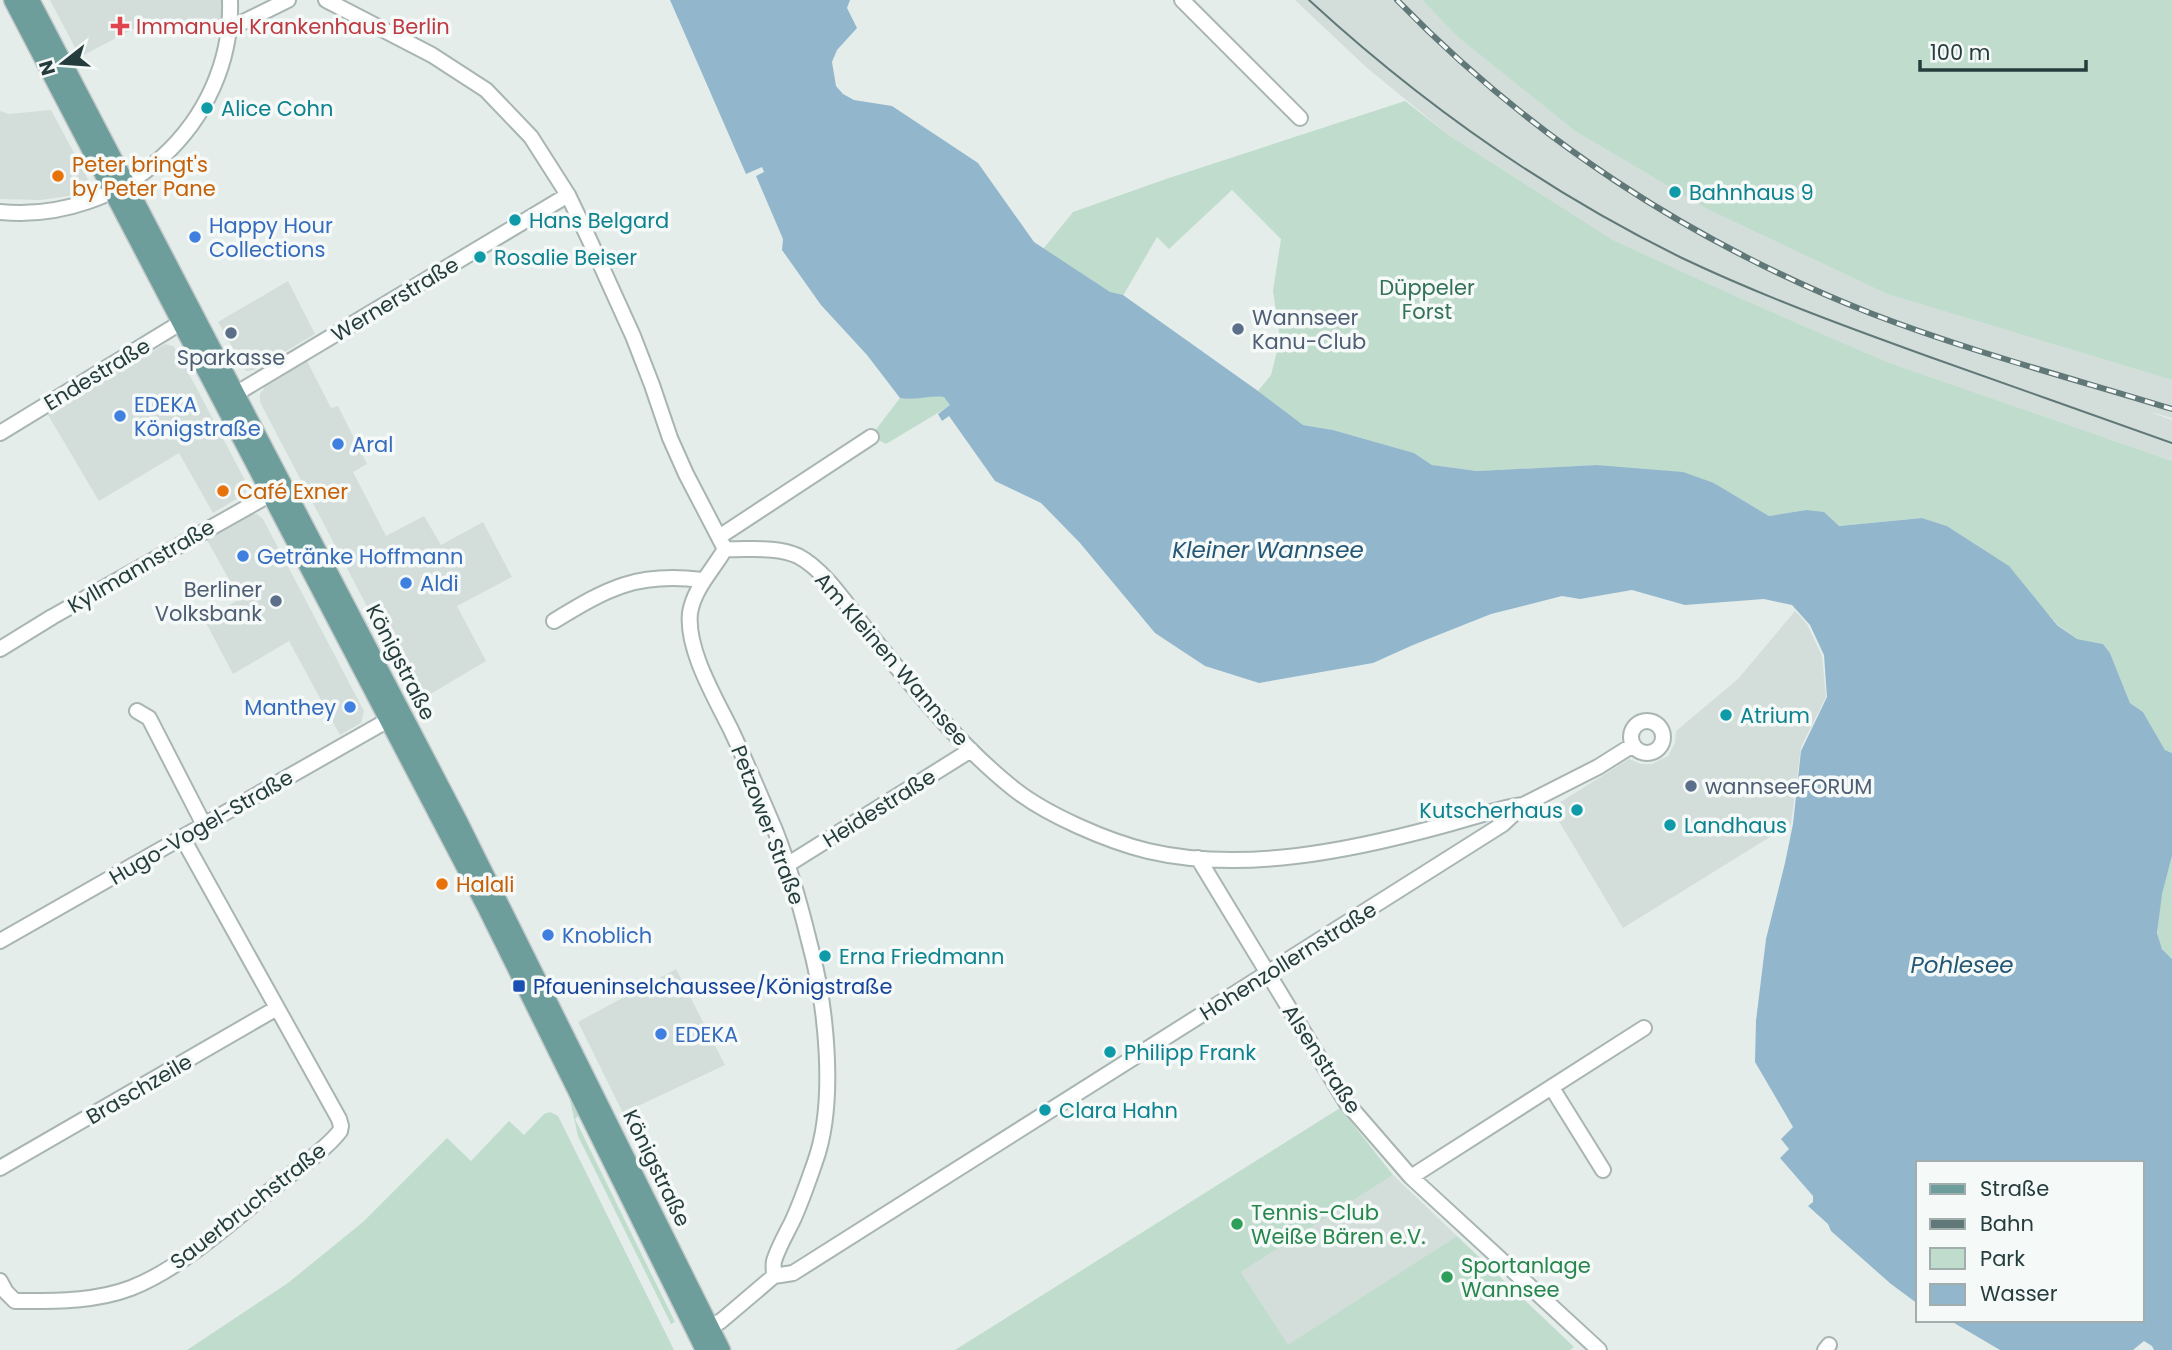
<svg xmlns="http://www.w3.org/2000/svg" width="2172" height="1350" font-family="Poppins,sans-serif">
<style>
.built{fill:#d3ddda}
.green{fill:#c0dccd}
.water{fill:#92b7cd}
.lines{fill:none;stroke-linecap:round;stroke-linejoin:round}
.minor-casing{stroke:#a8b5b3;stroke-width:18}
.major-casing{stroke:#c2c9c8;stroke-width:21}
.minor{stroke:#fff;stroke-width:14}
.major{stroke:#6d9e9c;stroke-width:18}
.tram{stroke:#607877;stroke-width:2}
.rail-casing{stroke:#607877;stroke-width:6}
.rail{stroke:#f5f9f8;stroke-width:3.5;stroke-dasharray:10;stroke-linecap:butt}
.health-dot{fill:#e0444e;stroke:#f5f9f8;stroke-width:2.5}
.culture-dot{fill:#0f9aa8;stroke:#f5f9f8;stroke-width:2.5}
.food-dot{fill:#e8710a;stroke:#f5f9f8;stroke-width:2.5}
.shop-dot{fill:#3f7fe0;stroke:#f5f9f8;stroke-width:2.5}
.service-dot{fill:#5c6f8a;stroke:#f5f9f8;stroke-width:2.5}
.transit-dot{fill:#1a4fb4;stroke:#f5f9f8;stroke-width:2.5}
.leisure-dot{fill:#2e9e5b;stroke:#f5f9f8;stroke-width:2.5}
.labels{text-anchor:middle;dominant-baseline:central;stroke-width:7;stroke-linejoin:round;paint-order:stroke}
.health-label{font-size:21px;fill:#be3a42;stroke:#f5f9f8;text-anchor:start}
.culture-label{font-size:21px;fill:#0d838f;stroke:#f5f9f8;text-anchor:start}
.food-label{font-size:21px;fill:#c56008;stroke:#f5f9f8;text-anchor:start}
.shop-label{font-size:21px;fill:#366cbe;stroke:#f5f9f8;text-anchor:start}
.park-label{font-size:21px;fill:#337158;stroke:#f5f9f8}
.street-label{font-size:21px;fill:#253d3c;stroke:#f5f9f8}
.service-label{font-size:21px;fill:#4e5e75;stroke:#f5f9f8;text-anchor:start}
.transit-label{font-size:21px;fill:#164399;stroke:#f5f9f8;text-anchor:start}
.leisure-label{font-size:21px;fill:#27864d;stroke:#f5f9f8;text-anchor:start}
.water-label{font-size:23px;font-style:italic;fill:#245675;stroke:#f5f9f8}
</style>
<rect width="100%" height="100%" fill="#e5edeb"/>
<path class="built" d="M50 0H222L221 23 133 29 80 57Z
M1295 0H1422L1459 38 1575 131 1707 209 1887 294 2172 380V418L2147 411 2172 420V461L1887 362 1742 299 1613 240 1450 136 1366 67Z
M51 110 89 181 87 189 84 192 68 196 41 200 0 199V111L9 114Z
M288 281 315 334 254 370 246 371 218 322Z
M165 344 173 346 177 351 247 484 245 494 213 513 179 453 99 501 48 415Z
M306 359 331 408 338 406 367 464 353 472 386 536 424 516 441 545 483 522 512 577 457 606 486 661 417 702 260 402V394L264 389 262 385Z
M251 514H257L263 519 364 711 361 723 340 735 289 641 233 674 204 619 240 599 207 540Z
M1795 611 1807 624 1822 656 1826 697 1801 747 1791 824 1623 928 1551 808 1629 759 1641 764H1652L1668 756 1675 743 1676 731 1738 679Z
M676 969 725 1065 623 1113 578 1022Z
M1393 1175 1457 1236 1288 1346 1241 1272Z"/>
<path class="green" d="M1422 0H2172V380L1887 294 1707 209 1575 131 1459 38Z
M1405 101 1450 136 1613 240 1742 299 1887 362 2172 461V753L2165 750 2143 712 2130 703 2110 653 2103 644 2077 639 2057 624 2034 598 1981 548 1947 526 1922 518 1839 526 1806 510 1769 516 1714 483 1596 465 1477 471 1432 465 1414 453 1333 430 1303 425 1258 391 1271 375 1280 339 1273 291 1281 239 1232 190 1169 249 1157 237 1101 334 1027 269 1073 212 1166 179Z
M931 395 944 396 951 405 886 444 871 436 900 398 907 399Z
M2172 856V959C2168 955 2163 951 2161 946 2150 923 2166 881 2172 856Z
M569 1096 572 1097 581 1113 575 1119 675 1322 671 1324 578 1136Z
M1340 1108 1393 1175 1241 1272 1288 1345 1457 1236 1574 1347 1570 1350H955Z
M550 1112 558 1116 674 1350H187L288 1283 363 1222 447 1138 471 1161 509 1121 524 1135 544 1114Z"/>
<path class="water" d="M670 0H850L847 8 857 28 837 50 832 62 836 86 843 94 854 100 892 106 966 155 978 163 1034 242 1110 292 1123 295 1258 391 1303 425 1333 430 1414 453 1432 465 1477 471 1596 465 1683 472 1714 483 1769 516 1806 510 1824 512 1839 526 1922 518 1947 526 2009 566 2057 625 2077 639 2103 644 2110 653 2130 703 2143 712 2165 750 2172 753V856L2162 894 2157 933 2162 949 2172 959V1350H2154L2152 1346 2144 1341 2133 1350H2000L1949 1320H2142V1163H1918V1304L1891 1284 1831 1231 1828 1224 1808 1206 1813 1202V1196L1780 1158 1789 1149 1781 1139 1793 1127 1755 1062 1756 1021 1766 939 1785 863 1793 824 1801 751 1827 697 1824 655 1810 625 1792 605 1764 599 1685 605 1632 590 1580 599 1562 596 1491 614 1413 645 1373 663 1259 683 1205 666 1155 633 1080 543 1041 503 995 481 949 416 942 421 938 414 950 405 944 397C929 395 915 401 900 398L867 355 821 305 782 250 783 239 756 176 764 172 762 167 746 174Z"/>
<g class="lines">
<g class="minor-casing">
<path id="minor" d="M326 0 432 55 486 90 531 137 568 195 589 239 633 336 652 385 670 438 686 474 725 549C749 550 776 546 798 556 827 571 852 613 873 638 916 691 960 746 1014 789 1047 815 1107 841 1148 851 1242 873 1349 851 1441 826 1469 819 1494 809 1523 805
M1182 0 1300 118
M229 29 288 0
M0 212C122 224 234 124 230 0
M227 399 568 195
M0 433 190 317
M719 537 871 437
M725 549C713 570 694 588 690 613 686 650 716 699 732 732 747 764 761 797 775 830 789 866 800 904 809 941 826 1003 837 1101 815 1162 808 1182 801 1203 792 1222 786 1234 778 1248 774 1261 773 1265 774 1271 774 1276
M554 621C608 588 637 572 702 580
M0 649 52 617 278 490
M137 711 149 718 204 825
M1631 737a16 16 0 1 1 32 0a16 16 0 1 1-32 0Z
M1198 858 1346 1102 1411 1177 1599 1350
M787 865 971 750
M0 941 397 715
M1552 1088 1603 1170
M0 1168 277 1008
M1411 1177 1644 1028
M0 1281 6 1292 15 1301C54 1301 94 1302 131 1288 180 1269 230 1223 271 1190 290 1174 326 1150 340 1131L341 1126 339 1119 182 837
M701 1332 721 1321 774 1276 793 1273 1503 824 1523 805 1598 767 1633 745
M1825 1350 1829 1345"/>
</g>
<g class="major-casing">
<path id="major" d="M13 0 487 908 705 1350
M30 0 458 821 721 1350"/>
</g>
<use href="#minor" class="minor"/>
<use href="#major" class="major"/>
<path class="tram" d="M1309 0C1421 103 1545 191 1682 258 1762 296 1844 326 1927 356 2009 385 2090 414 2172 443"/>
<g class="rail-casing">
<path id="rail" d="M1397 0C1530 137 1692 243 1870 313 1968 351 2071 378 2172 409"/>
</g>
<use href="#rail" class="rail"/>
</g>
<path class="health-dot" d="M116.5 15.5h7v7h7v7h-7v7h-7v-7h-7v-7h7z"/>
<g class="culture-dot">
<circle cx="207" cy="108" r="7"/>
<circle cx="1675" cy="192" r="7"/>
<circle cx="515" cy="220" r="7"/>
<circle cx="480" cy="257" r="7"/>
<circle cx="1726" cy="715" r="7"/>
<circle cx="1577" cy="810" r="7"/>
<circle cx="1670" cy="825" r="7"/>
<circle cx="825" cy="956" r="7"/>
<circle cx="1110" cy="1052" r="7"/>
<circle cx="1045" cy="1110" r="7"/>
</g>
<g class="food-dot">
<circle cx="58" cy="176" r="7"/>
<circle cx="223" cy="491" r="7"/>
<circle cx="442" cy="884" r="7"/>
</g>
<g class="shop-dot">
<circle cx="195" cy="237" r="7"/>
<circle cx="120" cy="416" r="7"/>
<circle cx="338" cy="444" r="7"/>
<circle cx="243" cy="556" r="7"/>
<circle cx="406" cy="583" r="7"/>
<circle cx="350" cy="707" r="7"/>
<circle cx="548" cy="935" r="7"/>
<circle cx="661" cy="1034" r="7"/>
</g>
<g class="service-dot">
<circle cx="1238" cy="329" r="7"/>
<circle cx="231" cy="333" r="7"/>
<circle cx="276" cy="601" r="7"/>
<circle cx="1691" cy="786" r="7"/>
</g>
<rect class="transit-dot" x="512" y="979" width="14" height="14" rx="3.5"/>
<g class="leisure-dot">
<circle cx="1237" cy="1224" r="7"/>
<circle cx="1447" cy="1277" r="7"/>
</g>
<g class="labels">
<g class="health-label">
<text x="136" y="26">Immanuel Krankenhaus Berlin</text>
</g>
<g class="culture-label">
<text x="221" y="108">Alice Cohn</text>
<text x="1689" y="192">Bahnhaus 9</text>
<text x="529" y="220">Hans Belgard</text>
<text x="494" y="257">Rosalie Beiser</text>
<text x="1740" y="715">Atrium</text>
<text x="1563" y="810" text-anchor="end">Kutscherhaus</text>
<text x="1684" y="825">Landhaus</text>
<text x="839" y="956">Erna Friedmann</text>
<text x="1124" y="1052">Philipp Frank</text>
<text x="1059" y="1110">Clara Hahn</text>
</g>
<g class="food-label">
<text x="72" y="164">Peter bringt's<tspan x="72" dy="24">by Peter Pane</tspan></text>
<text x="237" y="491">Café Exner</text>
<text x="456" y="884">Halali</text>
</g>
<g class="shop-label">
<text x="209" y="225">Happy Hour<tspan x="209" dy="24">Collections</tspan></text>
<text x="134" y="404">EDEKA<tspan x="134" dy="24">Königstraße</tspan></text>
<text x="352" y="444">Aral</text>
<text x="257" y="556">Getränke Hoffmann</text>
<text x="420" y="583">Aldi</text>
<text x="336" y="707" text-anchor="end">Manthey</text>
<text x="562" y="935">Knoblich</text>
<text x="675" y="1034">EDEKA</text>
</g>
<g class="park-label">
<text x="1427" y="287">Düppeler<tspan x="1427" dy="24">Forst</tspan></text>
</g>
<g class="street-label">
<text transform="translate(395 299) rotate(-31)">Wernerstraße</text>
<text transform="translate(97 374) rotate(-31)">Endestraße</text>
<text transform="translate(141 566) rotate(-30)">Kyllmannstraße</text>
<text transform="translate(892 659) rotate(49)">Am Kleinen Wannsee</text>
<text transform="translate(401 662) rotate(63)">Königstraße</text>
<text transform="translate(879 808) rotate(-32)">Heidestraße</text>
<text transform="translate(768 825) rotate(69)">Petzower Straße</text>
<text transform="translate(201 827) rotate(-30)">Hugo-Vogel-Straße</text>
<text transform="translate(1288 961) rotate(-32)">Hohenzollernstraße</text>
<text transform="translate(1322 1059) rotate(57)">Alsenstraße</text>
<text transform="translate(139 1089) rotate(-30)">Braschzeile</text>
<text transform="translate(657 1168) rotate(64)">Königstraße</text>
<text transform="translate(248 1206) rotate(-38)">Sauerbruchstraße</text>
</g>
<g class="service-label">
<text x="1252" y="317">Wannseer<tspan x="1252" dy="24">Kanu-Club</tspan></text>
<text x="231" y="357" text-anchor="middle">Sparkasse</text>
<text x="262" y="589" text-anchor="end">Berliner<tspan x="262" dy="24">Volksbank</tspan></text>
<text x="1705" y="786">wannseeFORUM</text>
</g>
<g class="transit-label">
<text x="533" y="986">Pfaueninselchaussee/Königstraße</text>
</g>
<g class="leisure-label">
<text x="1251" y="1212">Tennis-Club<tspan x="1251" dy="24">Weiße Bären e.V.</tspan></text>
<text x="1461" y="1265">Sportanlage<tspan x="1461" dy="24">Wannsee</tspan></text>
</g>
<g class="water-label">
<text x="1268" y="550">Kleiner Wannsee</text>
<text x="1962" y="965">Pohlesee</text>
</g>
</g>
<rect x="1916" y="1161" width="228" height="161" fill="#f5f9f8" stroke="#a2aead" stroke-width="2"/>
<rect x="1930" y="1184" width="35" height="10" fill="#6d9e9c" stroke="#a2aead" stroke-width="2"/>
<text x="1980" y="1196" font-size="21" fill="#253d3c">Straße</text>
<rect x="1930" y="1219" width="35" height="10" fill="#607877" stroke="#a2aead" stroke-width="2"/>
<text x="1980" y="1231" font-size="21" fill="#253d3c">Bahn</text>
<rect x="1930" y="1248" width="35" height="21" fill="#c0dccd" stroke="#a2aead" stroke-width="2"/>
<text x="1980" y="1266" font-size="21" fill="#253d3c">Park</text>
<rect x="1930" y="1284" width="35" height="21" fill="#92b7cd" stroke="#a2aead" stroke-width="2"/>
<text x="1980" y="1301" font-size="21" fill="#253d3c">Wasser</text>
<g transform="translate(63 63) rotate(253)" stroke="#f5f9f8" stroke-width="5" paint-order="stroke">
<path d="M0-5L12 26L0 18L-12 26Z" fill="#253d3c"/>
<text y="-10" font-size="19" font-weight="bold" text-anchor="middle" fill="#253d3c">N</text>
</g>
<path d="M1920 60v10h166v-10" fill="none" stroke="#253d3c" stroke-width="3.5"/>
<text x="1930" y="60" font-size="21" fill="#253d3c" stroke="#f5f9f8" stroke-width="5" paint-order="stroke">100 m</text>
</svg>
